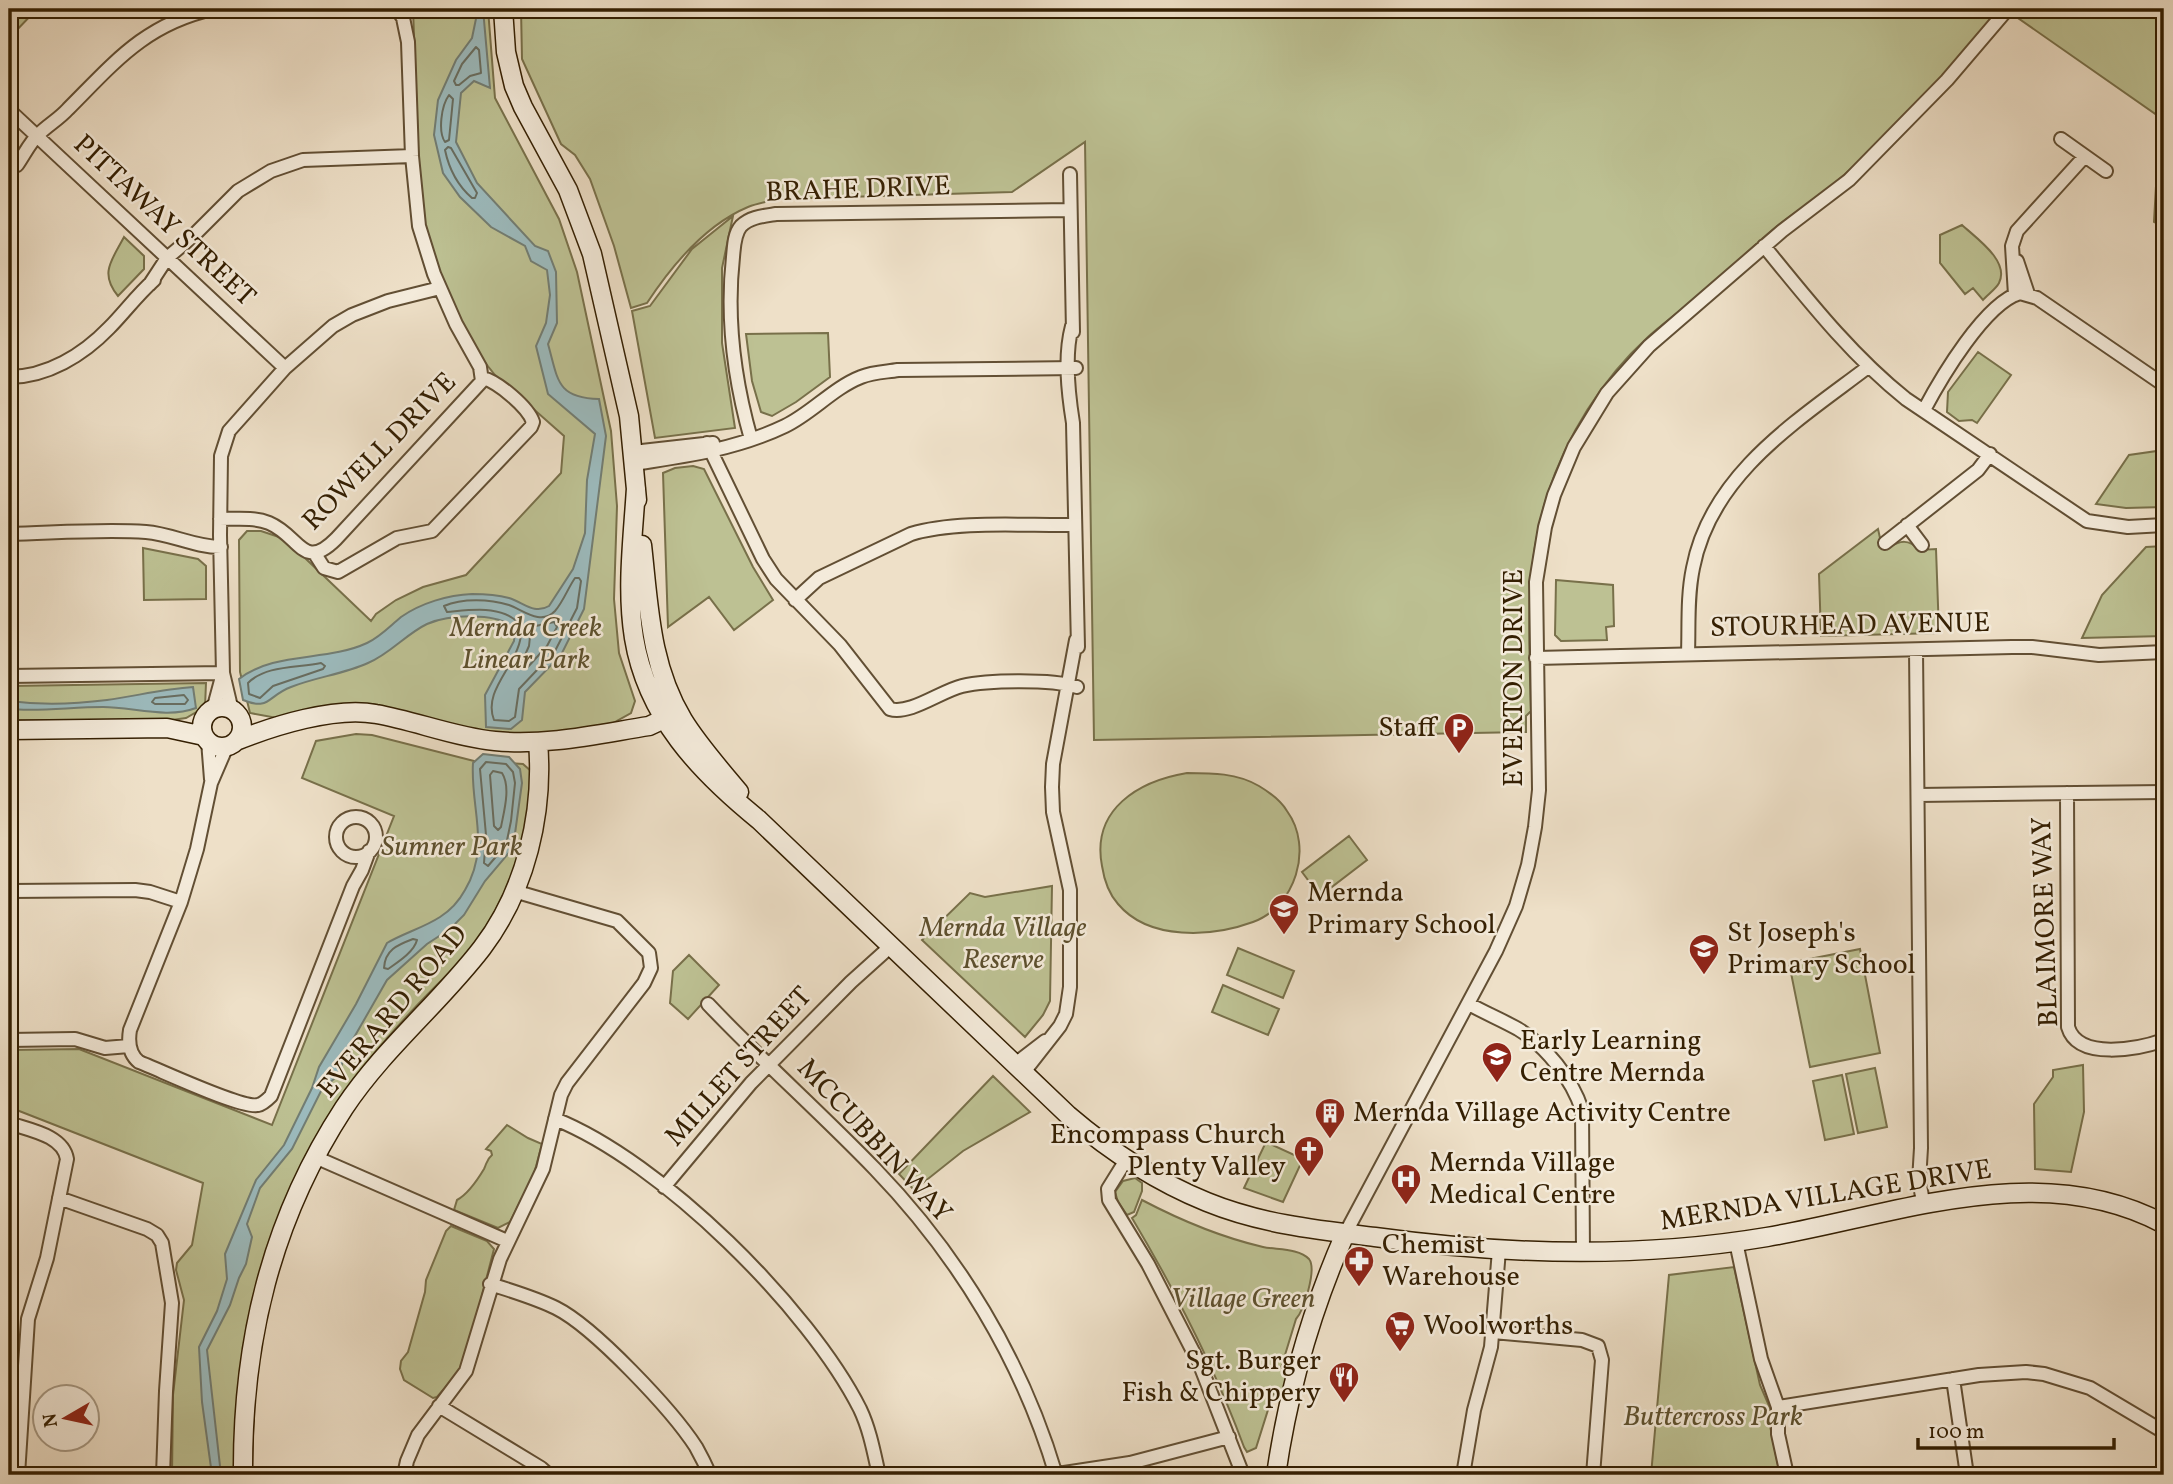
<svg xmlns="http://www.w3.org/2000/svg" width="2173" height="1484" font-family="Vollkorn,serif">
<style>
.green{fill:#bdc193;stroke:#78704a;stroke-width:2}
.water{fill:#9cbbbe;stroke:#727d73;stroke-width:2}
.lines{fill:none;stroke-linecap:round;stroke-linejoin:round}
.shore{stroke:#686d60;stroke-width:2}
.street-casing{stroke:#624f34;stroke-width:16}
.secondary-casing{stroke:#341f02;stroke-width:21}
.street{stroke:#f4ebdb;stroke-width:12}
.secondary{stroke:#f4ebdb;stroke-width:18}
.labels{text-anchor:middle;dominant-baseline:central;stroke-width:5;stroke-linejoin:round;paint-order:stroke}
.street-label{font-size:28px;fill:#341f02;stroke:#f4ebdb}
.park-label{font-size:28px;font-style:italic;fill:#5d502e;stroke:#f4ebdb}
.poi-label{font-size:28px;fill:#341f02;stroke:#f4ebdb;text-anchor:start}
</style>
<rect width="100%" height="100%" fill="#eee0c8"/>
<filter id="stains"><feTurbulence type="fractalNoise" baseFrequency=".00286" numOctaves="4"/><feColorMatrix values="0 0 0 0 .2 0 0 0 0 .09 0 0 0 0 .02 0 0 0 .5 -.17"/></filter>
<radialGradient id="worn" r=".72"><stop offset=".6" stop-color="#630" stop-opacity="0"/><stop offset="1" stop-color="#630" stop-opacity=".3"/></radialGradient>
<path class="green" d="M9 9H37L12 35 9 32Z
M413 9H488L495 98 559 219 577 272 611 431 617 506 614 599 619 653 635 701 631 713 613 723 529 737 476 731 373 704H342L277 718 250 713 240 672 239 540 247 531H261L285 539 371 621 376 614 396 600 423 587 466 575 561 473 564 436 495 375 479 355 464 329 440 276 427 237 420 199Z
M521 9H1999C1948 73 1890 136 1828 189 1815 201 1799 209 1785 220 1758 240 1735 265 1710 287 1690 304 1668 319 1648 337 1602 379 1566 436 1547 496 1524 566 1529 638 1531 711L1526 716V732L1094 740 1085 142 1012 192 780 199C769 201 758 203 748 207 705 225 672 265 647 303L631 308 614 246 590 179 575 155 561 144 522 59Z
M2005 9H2164V120Z
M2164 183V227L2154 222 2156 186Z
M733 216 722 268V343L735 428 655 438 632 311 650 306 692 249Z
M1962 225C1976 238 2010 261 1999 283 1996 289 1987 295 1983 300L1973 288 1965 294 1940 263V235Z
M124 237 144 256V269L118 296C99 273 112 260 124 237Z
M828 333 830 377 796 402 772 416 761 412 752 381 746 334Z
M1978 352 2011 375 1977 423 1972 420 1959 421 1947 412 1948 392Z
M2164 450V507L2126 508 2096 504 2129 455Z
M693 466 704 469 753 567 773 600 734 630 709 597 668 627 663 473 675 468Z
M1878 529 1880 538 1888 548C1901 540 1908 539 1920 550L1936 549 1939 633 1821 636 1819 574Z
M2164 546V636L2082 638 2102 595 2146 547Z
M143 548 198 559 206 566V599L144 600Z
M1556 580 1613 585 1614 626 1606 627 1607 640 1561 641 1555 635Z
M206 683 205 707 186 718 172 720H9V686Z
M356 734 372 735 474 761 523 764 532 772C530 793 529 815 524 835 514 879 492 924 463 958 452 971 438 983 426 996 396 1027 365 1061 341 1098 264 1217 234 1334 235 1475H172L173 1395 184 1300 176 1270 177 1263 192 1245 203 1183 9 1107V1050L79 1049 272 1125 394 816 302 778 316 741Z
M1187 773C1212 773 1237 773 1259 786 1269 792 1281 801 1287 811 1314 848 1295 907 1253 922 1212 937 1149 941 1118 904 1109 894 1104 879 1102 866 1091 809 1139 781 1187 773Z
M1349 836 1367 860 1320 896 1302 872Z
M1052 886 1050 1001 1043 1015 1025 1037 922 940 970 893 985 897Z
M1238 948 1294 971 1283 998 1227 975Z
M1860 949 1880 1053 1810 1067 1789 963Z
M689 955 719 985 688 1019 670 1003 673 971Z
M1223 985 1279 1009 1268 1035 1212 1012Z
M2083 1065 2084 1112 2071 1172 2035 1169 2034 1104 2053 1077V1070Z
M1875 1068 1887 1127 1858 1133 1846 1074Z
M1842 1075 1854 1134 1825 1140 1813 1081Z
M993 1076 1030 1112 963 1151 914 1190 899 1174Z
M507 1125 528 1138 542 1144 534 1174 510 1222 498 1228 454 1210 457 1200C468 1194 478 1179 484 1169 487 1163 486 1160 492 1155L491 1151 486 1149Z
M1266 1142 1303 1159 1283 1202 1244 1188Z
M1135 1178 1142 1183V1191L1134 1212 1127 1215 1118 1202 1115 1192 1123 1181Z
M1142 1200C1180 1220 1220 1237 1263 1247 1276 1250 1299 1248 1309 1259 1317 1269 1304 1310 1296 1319L1281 1368 1287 1377 1284 1396 1273 1394 1256 1448 1247 1452 1244 1447C1214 1366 1176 1292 1132 1218L1136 1215Z
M451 1226 487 1241 494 1249 471 1338 459 1372 437 1397 433 1398 404 1380 400 1369 401 1361 408 1352 425 1292 426 1280 446 1231Z
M1734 1267 1760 1385 1770 1408V1426L1780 1475H1651L1669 1275Z"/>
<path class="water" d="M478 9H483L490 88 474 81 461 93 456 142 477 183 535 246 548 251 556 272 557 323 548 344C558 379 556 398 599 399L606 436 584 609 561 655 525 692 522 720 511 729 486 727 485 695 514 641 515 629C498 611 448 615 427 624 406 634 390 654 368 663 344 674 316 677 291 687 267 696 270 711 243 700L239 679C275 651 326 662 367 643 380 637 390 626 401 617 421 603 448 595 472 594 484 594 498 595 509 598 523 602 534 615 549 606L573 569 585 533 587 480 595 434 548 394 536 346 546 323 550 295 547 270 531 261 525 246 491 227 460 197 443 173 434 135 438 100 456 60 472 38Z
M193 687 196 708C167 719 133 707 103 707 71 707 40 712 9 709V701C40 705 75 704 107 700 136 696 163 689 193 687Z
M483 754 509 757 520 769 522 783 513 848 485 881 464 915 450 929 427 944 387 980 352 1041 337 1076 321 1091 292 1149 260 1188 247 1224 252 1237 246 1264 239 1278 230 1305 207 1350 221 1475H212L202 1402 199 1347 217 1311 227 1279 225 1254 256 1180 284 1145 312 1088 319 1067 356 1004 387 943C404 933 423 928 440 917 451 910 459 901 465 890 491 846 470 808 473 763Z"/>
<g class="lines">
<path class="shore" d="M476 47 479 50 481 73 470 76 459 85H456L454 81 462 64Z
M449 95 453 99 449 140 445 142C438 132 441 106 449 95Z
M448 147 451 148 477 193 475 198H472C457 185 449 169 445 150Z
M575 578H579L581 581 577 608 555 651 519 689 515 717 509 721 494 720C481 687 525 661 521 626 504 604 471 610 447 612L444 606C462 598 490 599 509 605 523 610 541 626 555 611 563 602 568 588 575 578Z
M554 622 557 627 547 646 527 668H523L521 664 529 646 531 627Z
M321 663 325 666 323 669 273 686 260 698 249 694 248 683C266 665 297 668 321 663Z
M184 695 188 700 185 704H155L152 702 155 698Z
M486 762 506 764 513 772 515 783 511 821 506 845 488 866 484 863 486 835 480 769Z
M493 771 502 773C511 787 504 811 501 827L498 830 494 826 490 775Z
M413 939 417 940C414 952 398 962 388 969L384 968C385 950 397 945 413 939Z"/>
<g class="street-casing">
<path id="street" d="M9 110 285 368
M2061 139 2106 171
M17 165C24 155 30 142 39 134 48 125 59 119 68 109 114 63 145 24 213 9
M1070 174 1073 332
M1764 246C1808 300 1851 355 1906 399L2087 521 2128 527 2164 525
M2017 261 2028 294
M150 284 167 258 193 236 238 191 271 171 303 160 412 156
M2015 295 2012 246 2017 231 2085 156
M1072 326C1064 356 1068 392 1073 423L1078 647
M9 377C47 377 83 355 109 328 124 313 137 295 154 280
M1924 410C1941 378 1985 303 2020 293L2037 298 2164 385
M751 439C734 379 726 320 733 257 734 247 734 234 741 226 750 217 763 216 776 214L1070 210
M707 443 763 559 776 579 840 645 890 709C910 715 941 691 962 686 988 680 1052 679 1077 687
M633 452 713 443
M634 464C687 456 737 449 785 426 812 413 833 388 861 377 873 372 886 372 898 370L1076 368
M220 519C236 519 254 517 269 523 300 536 303 572 336 539L482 381 480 367 456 324 434 274 419 226 412 156 408 42 403 18 397 9
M1907 525 1922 545
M9 534C54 533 101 529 146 532 172 534 194 547 221 547
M1885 543 1978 470 1990 454
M315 554 324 568 338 572 397 538 432 531 531 427 533 422C528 407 498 382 483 378
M795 600 819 578 911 534C957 520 1026 526 1075 525
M1916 650 1921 1148 1919 1181 1924 1206
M1688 654C1689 625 1687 597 1693 568 1711 474 1797 421 1868 367
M1536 658 2012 647H2032L2099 655 2164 652
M9 676 223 673
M213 710 223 673
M232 711 223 673 220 535 221 456 229 431 285 368 333 326 352 315 388 301 440 288
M208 741 211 779
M227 746 211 783 197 849 181 902 130 1030C128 1042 129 1054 139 1062 160 1070 242 1109 258 1105 263 1104 267 1100 271 1096L353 886 362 870 369 851
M2067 793 2068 1027C2078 1061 2139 1049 2164 1040
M1918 795 2164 792
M336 837a20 20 0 1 1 40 0a20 20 0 1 1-40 0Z
M9 891 135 890 150 892 181 902
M708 1004C762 1061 821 1113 875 1169 958 1255 1022 1360 1056 1475
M1469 1004C1485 1013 1502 1020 1518 1029 1546 1046 1572 1079 1582 1110L1583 1253
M9 1040 75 1039 105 1048 129 1046
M1015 1064 1045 1041
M1024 1072 1060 1026 1066 1014 1070 987V890L1053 812 1052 787 1053 764 1076 640
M555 1119C661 1161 809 1308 860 1409 870 1430 874 1453 879 1475
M9 1123C29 1130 63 1135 67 1159L47 1258 28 1319 18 1475
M315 1157 507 1241
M1126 1160 1108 1189 1109 1200 1148 1264 1200 1365 1243 1475
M664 1187 751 1083 851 982 891 946
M59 1198 147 1229 157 1235 162 1243 172 1303 166 1391 163 1475
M1345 1234 1496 951 1516 906 1528 865 1535 827 1539 790 1536 582 1545 527 1554 495 1574 447 1607 393 1649 346 1782 231 1849 180 1947 80 2005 12
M1736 1242 1761 1359 1778 1407V1434L1787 1475
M490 1284C512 1291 536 1298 556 1308 594 1327 672 1410 696 1447 701 1456 706 1466 710 1475
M1493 1332 1582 1340 1598 1346 1602 1360 1593 1475
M1953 1379 1967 1475
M439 1406 541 1468 549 1475
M1778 1407 1979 1375 2026 1372 2044 1374 2090 1388 2164 1432
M404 1475 407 1461 418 1435 466 1371 500 1259 543 1169 561 1095 567 1083 644 983 651 968 649 953 617 921 514 891
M1051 1475 1130 1463 1229 1437
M1463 1475 1474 1410 1491 1347 1499 1250"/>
</g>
<g class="secondary-casing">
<path id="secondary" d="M503 9 506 52 514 86 523 107 568 190 592 254 629 416 637 500
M636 488C633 537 626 589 634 638 647 717 700 772 759 820L1068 1115C1110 1151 1155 1181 1207 1202 1261 1224 1317 1230 1375 1237 1506 1255 1636 1259 1767 1237 1896 1215 2039 1157 2164 1224
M642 545C649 607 650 665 683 720 699 746 720 769 739 792
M202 727a20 20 0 1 1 40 0a20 20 0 1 1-40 0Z
M9 730 167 728 204 736
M236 741C273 726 336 706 376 714 416 721 454 737 495 741 547 746 598 734 649 726L664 719 670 712
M243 1475C242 1342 271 1220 344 1108 384 1048 439 1004 482 948 526 890 544 813 538 742
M1276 1475C1288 1392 1311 1311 1345 1234"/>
</g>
<use href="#street" class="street"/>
<use href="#secondary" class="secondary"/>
</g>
<defs>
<g id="parking-pin" transform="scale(1.575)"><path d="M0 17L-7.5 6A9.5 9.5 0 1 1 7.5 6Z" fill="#8f2418" stroke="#f4ebdb"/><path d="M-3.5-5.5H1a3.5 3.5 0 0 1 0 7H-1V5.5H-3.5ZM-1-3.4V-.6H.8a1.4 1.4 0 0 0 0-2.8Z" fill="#fff"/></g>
<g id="school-pin" transform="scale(1.575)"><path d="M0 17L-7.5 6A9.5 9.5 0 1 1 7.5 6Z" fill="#8f2418" stroke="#f4ebdb"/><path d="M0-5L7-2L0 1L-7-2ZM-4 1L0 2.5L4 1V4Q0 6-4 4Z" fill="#fff"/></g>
<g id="building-pin" transform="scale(1.575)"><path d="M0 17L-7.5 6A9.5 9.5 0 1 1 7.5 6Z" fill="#8f2418" stroke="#f4ebdb"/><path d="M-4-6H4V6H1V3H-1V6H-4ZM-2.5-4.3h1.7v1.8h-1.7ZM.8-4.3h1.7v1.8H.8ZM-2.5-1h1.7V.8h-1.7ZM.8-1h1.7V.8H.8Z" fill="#fff"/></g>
<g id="church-pin" transform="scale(1.575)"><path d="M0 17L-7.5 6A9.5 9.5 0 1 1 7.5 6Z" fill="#8f2418" stroke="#f4ebdb"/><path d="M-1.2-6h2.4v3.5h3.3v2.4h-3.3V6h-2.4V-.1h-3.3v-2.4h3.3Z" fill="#fff"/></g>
<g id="hospital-pin" transform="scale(1.575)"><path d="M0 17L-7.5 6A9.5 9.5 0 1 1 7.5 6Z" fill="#8f2418" stroke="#f4ebdb"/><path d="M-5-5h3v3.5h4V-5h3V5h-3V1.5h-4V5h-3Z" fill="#fff"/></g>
<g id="pharmacy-pin" transform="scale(1.575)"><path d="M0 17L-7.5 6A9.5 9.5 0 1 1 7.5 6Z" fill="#8f2418" stroke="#f4ebdb"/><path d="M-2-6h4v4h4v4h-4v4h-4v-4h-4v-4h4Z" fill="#fff"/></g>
<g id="supermarket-pin" transform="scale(1.575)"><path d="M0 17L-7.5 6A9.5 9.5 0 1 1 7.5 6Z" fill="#8f2418" stroke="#f4ebdb"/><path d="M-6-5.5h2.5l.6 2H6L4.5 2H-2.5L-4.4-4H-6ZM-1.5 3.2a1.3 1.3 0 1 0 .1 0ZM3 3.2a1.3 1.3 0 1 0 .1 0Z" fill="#fff"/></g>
<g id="restaurant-pin" transform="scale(1.575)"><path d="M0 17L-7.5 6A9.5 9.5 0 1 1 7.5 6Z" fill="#8f2418" stroke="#f4ebdb"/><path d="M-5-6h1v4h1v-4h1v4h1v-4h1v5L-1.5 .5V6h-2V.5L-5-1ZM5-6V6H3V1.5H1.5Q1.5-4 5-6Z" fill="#fff"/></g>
</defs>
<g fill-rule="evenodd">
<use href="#parking-pin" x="1459" y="728"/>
<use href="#school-pin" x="1284" y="909"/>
<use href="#school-pin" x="1704" y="949"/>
<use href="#school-pin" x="1497" y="1057"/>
<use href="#building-pin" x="1330" y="1113"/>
<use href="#church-pin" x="1309" y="1151"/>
<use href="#hospital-pin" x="1406" y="1179"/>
<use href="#pharmacy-pin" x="1359" y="1261"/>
<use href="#supermarket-pin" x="1400" y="1326"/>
<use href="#restaurant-pin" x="1344" y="1377"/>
</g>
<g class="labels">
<g class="street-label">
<text transform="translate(858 190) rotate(-2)">BRAHE DRIVE</text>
<text transform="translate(164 221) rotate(43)">PITTAWAY STREET</text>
<text transform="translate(380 452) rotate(-46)">ROWELL DRIVE</text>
<text transform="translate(1850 626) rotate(-1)">STOURHEAD AVENUE</text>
<text transform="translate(1514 678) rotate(-90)">EVERTON DRIVE</text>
<text transform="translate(2046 922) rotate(-92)">BLAIMORE WAY</text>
<text transform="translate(393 1012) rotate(-50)">EVERARD ROAD</text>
<text transform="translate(739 1067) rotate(-48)">MILLET STREET</text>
<text transform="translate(874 1141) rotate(47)">MCCUBBIN WAY</text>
<text transform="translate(1826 1196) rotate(-9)">MERNDA VILLAGE DRIVE</text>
</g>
<g class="park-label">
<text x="526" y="628">Mernda Creek<tspan x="526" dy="32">Linear Park</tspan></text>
<text x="452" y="847">Sumner Park</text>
<text x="1003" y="928">Mernda Village<tspan x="1003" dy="32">Reserve</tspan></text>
<text x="1243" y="1299">Village Green</text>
<text x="1713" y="1417">Buttercross Park</text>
</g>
<g class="poi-label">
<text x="1436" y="728" text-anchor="end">Staff</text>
<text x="1307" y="893">Mernda<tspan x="1307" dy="32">Primary School</tspan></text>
<text x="1727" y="933">St Joseph's<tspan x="1727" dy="32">Primary School</tspan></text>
<text x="1520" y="1041">Early Learning<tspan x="1520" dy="32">Centre Mernda</tspan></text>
<text x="1353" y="1113">Mernda Village Activity Centre</text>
<text x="1286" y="1135" text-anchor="end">Encompass Church<tspan x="1286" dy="32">Plenty Valley</tspan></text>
<text x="1429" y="1163">Mernda Village<tspan x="1429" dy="32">Medical Centre</tspan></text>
<text x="1382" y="1245">Chemist<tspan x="1382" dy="32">Warehouse</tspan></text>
<text x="1423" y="1326">Woolworths</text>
<text x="1321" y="1361" text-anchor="end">Sgt. Burger<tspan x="1321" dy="32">Fish &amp; Chippery</tspan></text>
</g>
</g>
<rect width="2173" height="1484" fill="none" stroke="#eee0c8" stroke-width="35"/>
<rect x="10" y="10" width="2152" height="1463" fill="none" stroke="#341f02" stroke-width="3.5"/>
<rect x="18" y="18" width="2138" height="1449" fill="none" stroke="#341f02" stroke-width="2"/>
<g transform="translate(66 1418) rotate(261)"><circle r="33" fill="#f4ebdb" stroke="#a79984" stroke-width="2"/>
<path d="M0-5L12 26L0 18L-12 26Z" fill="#8f2418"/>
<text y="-10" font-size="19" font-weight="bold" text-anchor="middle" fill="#341f02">N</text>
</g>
<path d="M1918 1438v10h196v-10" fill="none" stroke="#341f02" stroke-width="3.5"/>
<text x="1928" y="1438" font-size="21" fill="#341f02" stroke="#f4ebdb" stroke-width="5" paint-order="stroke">100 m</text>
<rect width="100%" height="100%" filter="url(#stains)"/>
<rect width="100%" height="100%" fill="url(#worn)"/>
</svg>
